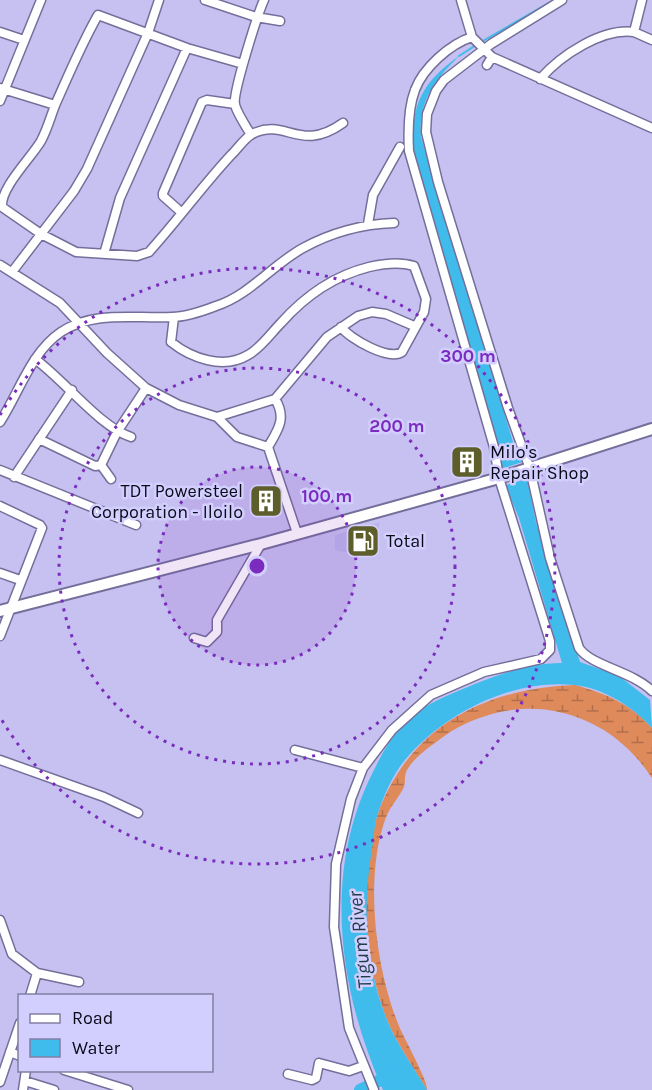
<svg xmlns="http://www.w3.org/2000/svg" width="652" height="1090" font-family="Karla,sans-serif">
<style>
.built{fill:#bbb5eb}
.wetland{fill:url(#wetland-marsh)}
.water{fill:#3fbbec}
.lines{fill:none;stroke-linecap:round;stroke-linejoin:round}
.stream{stroke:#3fbbec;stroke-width:2}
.river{stroke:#3fbbec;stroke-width:12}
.minor-casing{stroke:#746f9a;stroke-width:11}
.major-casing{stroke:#746f9a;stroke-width:14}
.minor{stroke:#fff;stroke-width:8}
.major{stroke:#fff;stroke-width:10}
.ring{fill:none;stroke:#7b2cbf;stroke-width:3;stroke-dasharray:3 6}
.labels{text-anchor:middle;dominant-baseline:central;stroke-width:5;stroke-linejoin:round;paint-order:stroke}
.poi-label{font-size:18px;fill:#0b0918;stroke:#d2cefe;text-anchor:start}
.water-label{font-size:20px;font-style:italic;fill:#223c48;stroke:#d2cefe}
.centre{fill:#7b2cbf;stroke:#d2cefe;stroke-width:3}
.ring-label{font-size:18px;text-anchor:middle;font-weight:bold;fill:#7b2cbf;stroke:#d2cefe;stroke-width:5;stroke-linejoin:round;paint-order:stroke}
</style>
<defs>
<pattern id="wetland-marsh" width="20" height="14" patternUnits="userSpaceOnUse" patternTransform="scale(1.5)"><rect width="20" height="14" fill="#de8a5b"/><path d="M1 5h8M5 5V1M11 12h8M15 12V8" fill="none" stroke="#b26f4a"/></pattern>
</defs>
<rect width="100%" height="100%" fill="#c6c1f0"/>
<path class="built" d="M380 522 371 558 335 550V535Z"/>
<path class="wetland" d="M575 685C605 693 631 704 652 728V778C628 742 596 719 554 711 513 703 466 717 435 743 425 750 411 761 406 772 404 778 406 784 403 789 397 800 389 808 385 820 364 879 376 970 399 1026 404 1038 429 1083 427 1090 411 1063 391 1036 382 1006 366 958 362 907 370 857 373 843 373 826 378 813 410 726 486 688 575 685Z"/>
<path class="water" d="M459 56C435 80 418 101 421 137L513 442 522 462 501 469 412 151C412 104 421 83 459 56Z
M527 479 536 522 580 662 619 676 650 700 652 728C633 707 604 688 574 685 513 678 443 714 405 760 393 774 384 795 378 813 374 824 374 837 372 849 362 908 365 971 390 1027 400 1049 415 1070 427 1090H383C339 991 322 874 372 774 383 751 396 728 417 712 434 700 456 692 475 684 504 673 530 663 562 663L519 518 505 485Z"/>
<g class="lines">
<path class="stream" d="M481 42 554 0
M459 56 476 45"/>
<path class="river" d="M360 1090 391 1075"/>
<g class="minor-casing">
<path id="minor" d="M205 0 256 17 280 21
M461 0 472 37 492 57 652 128
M562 0 491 44 444 80 436 91 427 114 426 132 438 182 508 408 530 469 550 558 579 648C591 666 632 671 652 691
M0 32 24 40
M634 32 652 40
M243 64 187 48 98 15C82 43 69 74 56 103 51 115 48 128 41 141 31 158 0 188 2 207L41 234 76 252 137 256 149 252C178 220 203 185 232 154 238 148 245 138 252 134 287 117 299 154 343 123
M487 65 492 57
M540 79C561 55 602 28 634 32L642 0
M0 88 55 105
M0 101 41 0
M251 135C246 126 238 115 235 105 232 94 258 13 264 0
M181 212 163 196V193L202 102 207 100 235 104
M368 224 373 195 400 147
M104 254 120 198 187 48
M0 265 60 303 107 353 146 388 179 405 217 417 237 437 268 447
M12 272 74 191 87 169 148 33 159 0
M174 317 171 342C191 358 223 370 248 355 261 348 271 333 281 323 305 296 333 276 369 267 382 264 401 262 414 266L426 299 424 312 402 352C389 361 350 339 341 327
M35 359C64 380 100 427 131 437
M217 417 275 399 327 337 358 316 372 312 386 314 414 326
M0 422C19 393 31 352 61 332 94 310 135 319 172 317 186 317 203 311 216 306 250 295 272 265 303 248 330 233 363 224 394 223
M39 439 95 466 101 465 117 432 146 388
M268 447 297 533
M268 447C278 430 287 418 275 399
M101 465 111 479
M0 470 136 525
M14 477 72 390
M0 506 40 525 42 528 0 636
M0 573 20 580
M194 638 207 642 217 632V620L261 544
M295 750 363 768
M0 760 104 797 138 813
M0 920 12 954 37 973 30 996
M37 973 79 982
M10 1052 20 1056
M64 1070 128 1090
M288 1074 312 1080 316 1078 319 1063 349 1071 363 1066
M25 1081 54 1090
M0 1082 20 1023
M23 1090 26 1070
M374 1090 349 1028 334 927 336 864 351 799 363 768 392 730 431 695 484 672 541 659 550 650V641L499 478 494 447 409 151C408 132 408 108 415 90 423 68 450 44 472 37"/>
</g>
<g class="major-casing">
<path id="major" d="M0 611 261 544 499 478 652 429"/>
</g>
<use href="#minor" class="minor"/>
<use href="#major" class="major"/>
</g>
<circle cx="257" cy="566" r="99" fill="#7b2cbf" fill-opacity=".12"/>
<g class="ring">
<circle cx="257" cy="566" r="99"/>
<circle cx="257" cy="566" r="198"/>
<path d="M0 415A298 298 0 1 1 0 717"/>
</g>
<defs>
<g id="building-square" transform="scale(1.725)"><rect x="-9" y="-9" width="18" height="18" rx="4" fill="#5e5e2b" stroke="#d2cefe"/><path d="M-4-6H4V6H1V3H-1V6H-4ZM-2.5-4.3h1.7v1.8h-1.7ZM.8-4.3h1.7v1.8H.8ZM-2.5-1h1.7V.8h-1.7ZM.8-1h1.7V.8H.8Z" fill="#fff"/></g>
<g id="fuel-square" transform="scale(1.725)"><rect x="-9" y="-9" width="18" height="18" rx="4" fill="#5e5e2b" stroke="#d2cefe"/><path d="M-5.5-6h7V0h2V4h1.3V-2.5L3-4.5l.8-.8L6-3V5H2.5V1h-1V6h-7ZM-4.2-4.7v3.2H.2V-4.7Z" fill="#fff"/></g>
</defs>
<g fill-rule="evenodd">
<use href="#building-square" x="467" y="462"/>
<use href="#building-square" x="266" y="501"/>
<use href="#fuel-square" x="363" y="541"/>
</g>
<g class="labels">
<g class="poi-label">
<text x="490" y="452">Milo's<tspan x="490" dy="21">Repair Shop</tspan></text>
<text x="243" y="491" text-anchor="end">TDT Powersteel<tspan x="243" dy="21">Corporation - Iloilo</tspan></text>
<text x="386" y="541">Total</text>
</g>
<g class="water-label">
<text transform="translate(360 940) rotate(-96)">Tigum River</text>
</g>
</g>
<circle cx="257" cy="566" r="9" class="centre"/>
<g class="ring-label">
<text x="468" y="362">300 m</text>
<text x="397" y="432">200 m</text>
<text x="327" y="502">100 m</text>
</g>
<rect x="18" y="994" width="195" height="78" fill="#d2cefe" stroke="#827fa2" stroke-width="1.5"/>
<rect x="30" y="1014" width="30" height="9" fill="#ffffff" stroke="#827fa2" stroke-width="1.5"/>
<text x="72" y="1024" font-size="18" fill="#0b0918">Road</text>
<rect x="30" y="1039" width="30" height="18" fill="#3fbbec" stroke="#827fa2" stroke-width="1.5"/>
<text x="72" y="1054" font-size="18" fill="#0b0918">Water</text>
</svg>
